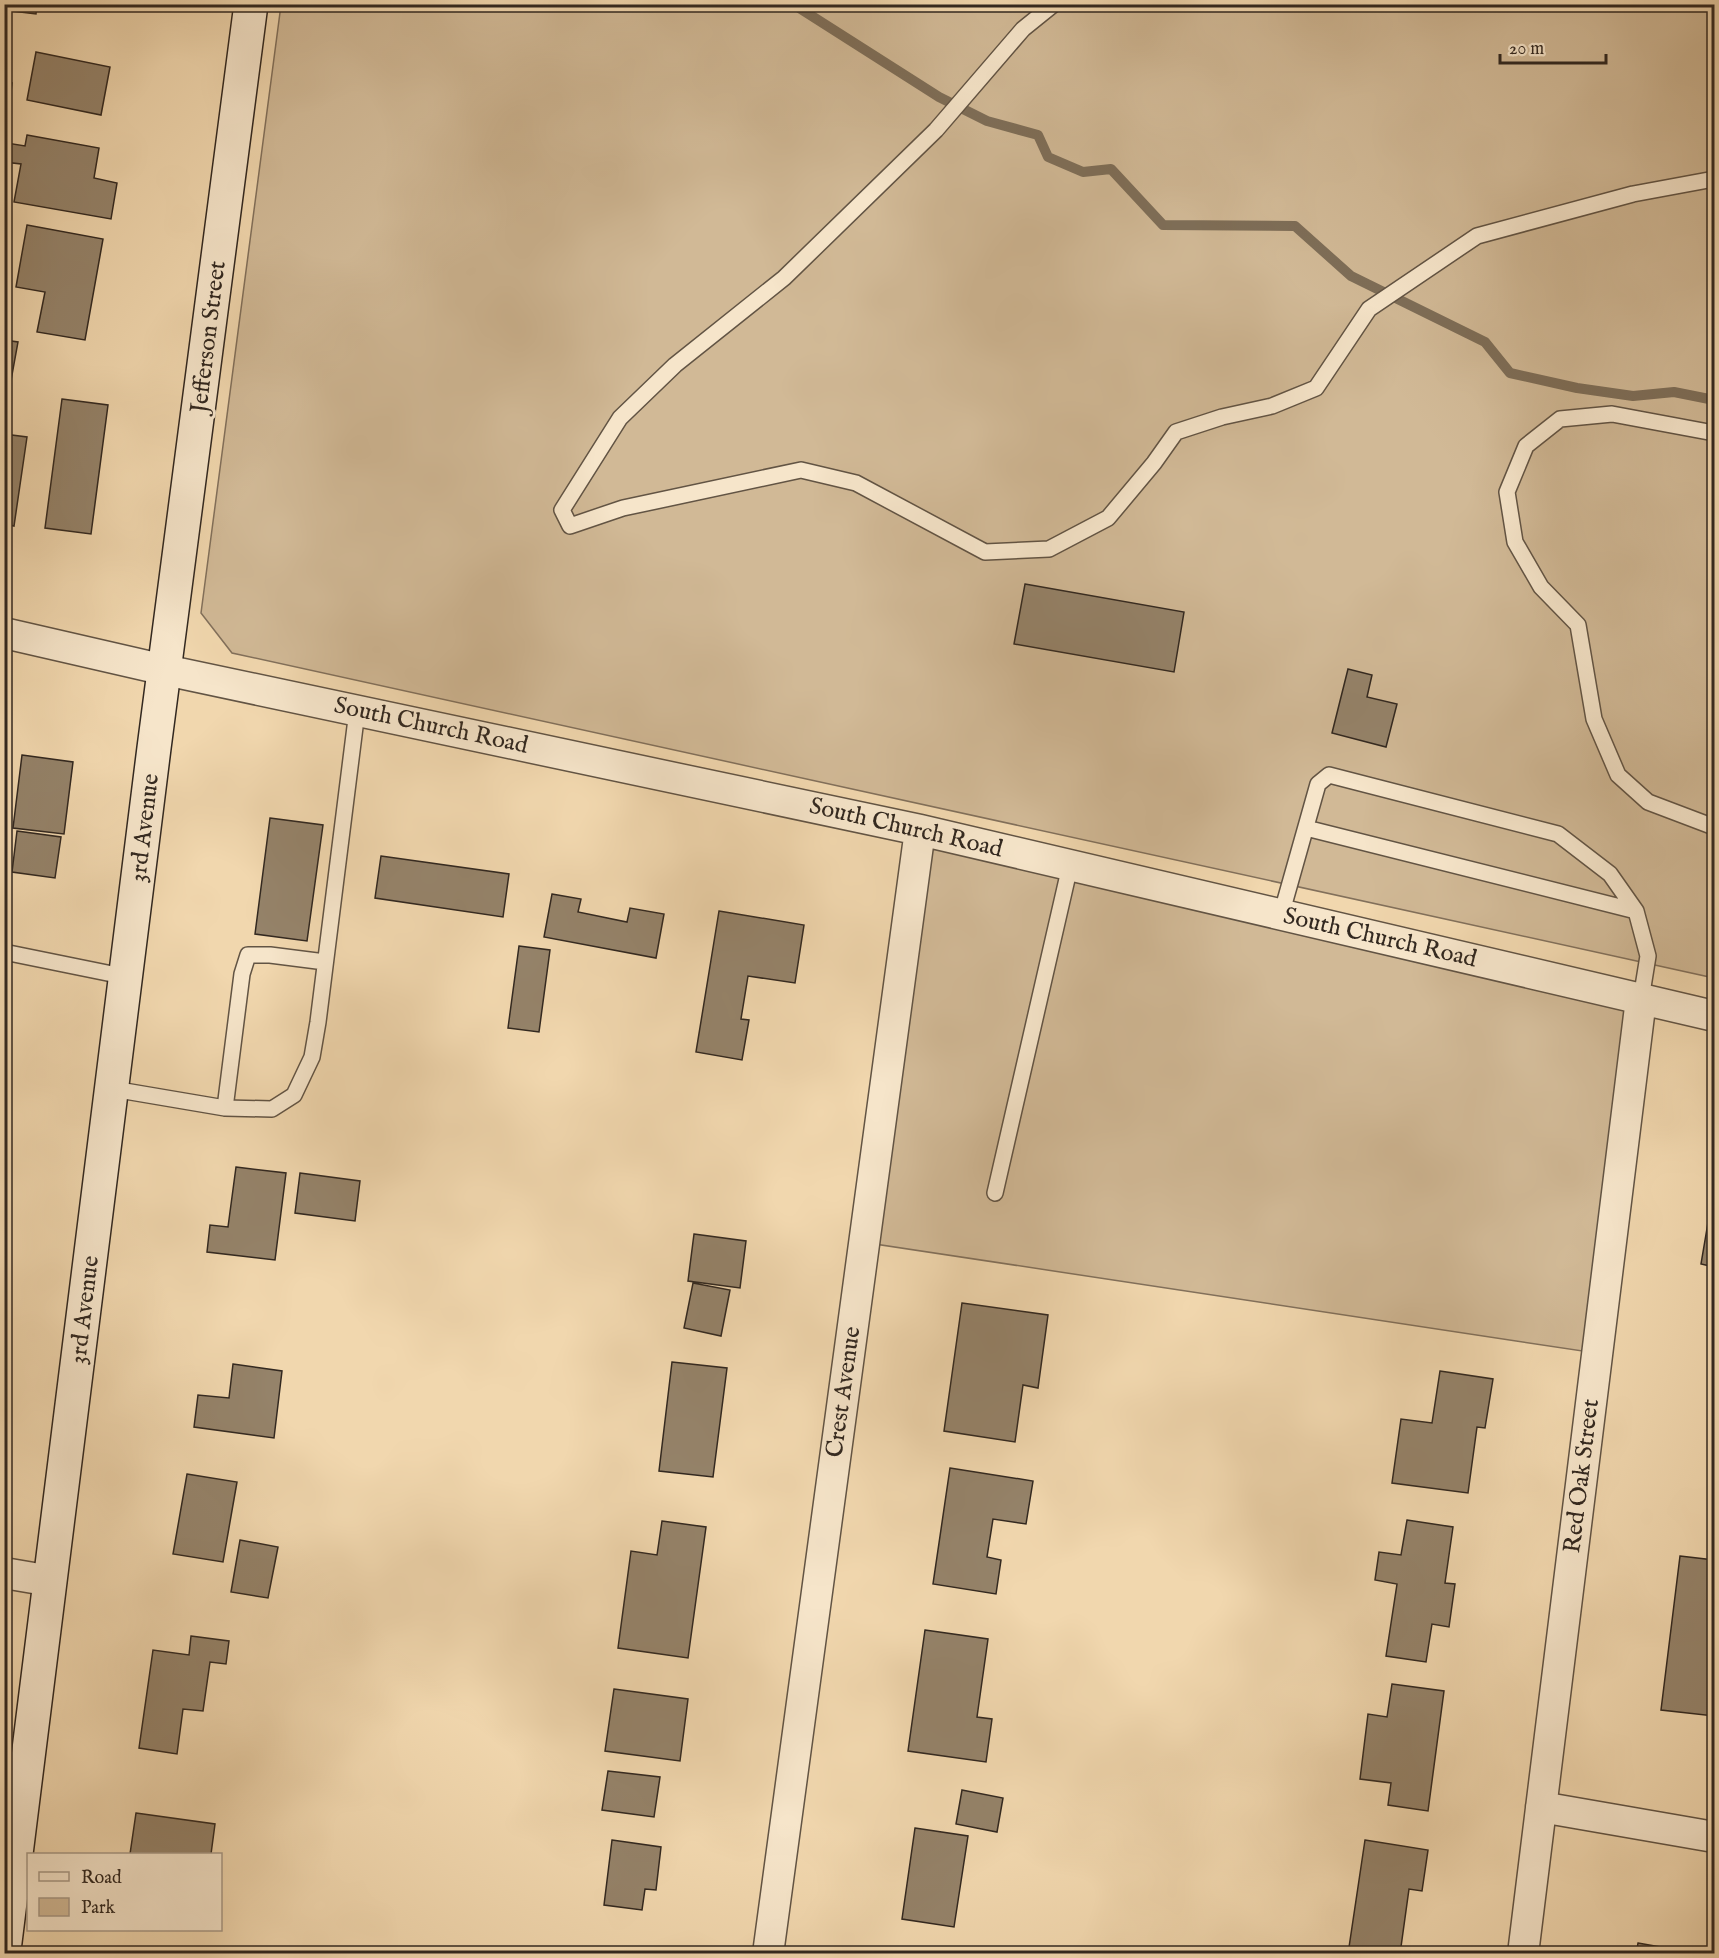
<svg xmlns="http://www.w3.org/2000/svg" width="1719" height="1958" font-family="'IM FELL English',serif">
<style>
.green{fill:#d1b996;stroke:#82705b;stroke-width:1.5}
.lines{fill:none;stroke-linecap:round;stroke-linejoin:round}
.stream{stroke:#7e6e58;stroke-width:10}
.building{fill:#95836a;stroke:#322820;stroke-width:1.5}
.lane-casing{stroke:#625444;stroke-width:18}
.street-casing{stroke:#625444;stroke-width:33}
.secondary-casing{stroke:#322820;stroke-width:36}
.lane{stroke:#f6e5ca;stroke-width:15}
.street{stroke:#f6e5ca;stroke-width:30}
.secondary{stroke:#f6e5ca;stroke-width:33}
.labels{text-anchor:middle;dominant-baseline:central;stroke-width:6;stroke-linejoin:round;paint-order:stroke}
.street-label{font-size:24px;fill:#322820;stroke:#f6e5ca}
</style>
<rect width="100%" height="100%" fill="#f1d7ae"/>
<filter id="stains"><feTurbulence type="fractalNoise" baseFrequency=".00333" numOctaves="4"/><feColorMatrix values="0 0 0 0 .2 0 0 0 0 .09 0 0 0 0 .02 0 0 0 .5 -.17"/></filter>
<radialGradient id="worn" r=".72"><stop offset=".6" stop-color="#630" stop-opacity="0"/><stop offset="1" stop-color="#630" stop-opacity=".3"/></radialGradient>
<path class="green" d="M281 5H1714V978L232 653 201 613Z
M926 841 1651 1010 1609 1355 875 1244Z"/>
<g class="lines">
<path class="stream" d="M793 4 939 97 987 121 1038 135 1048 157 1083 172 1111 169 1163 225 1295 226 1351 276 1485 342 1510 373 1577 388 1633 396 1674 392 1714 400"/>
</g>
<path class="building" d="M4 4H37L36 14 4 10Z
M36 52 110 67 101 115 27 100Z
M4 82 12 83 8 117H4Z
M27 135 99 148 94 178 117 183 111 219 14 202 21 164 4 162 7 143 25 146Z
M27 225 103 239 85 340 37 332 45 292 16 287Z
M4 340 18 342 10 386 4 385Z
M62 399 108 405 91 534 45 528Z
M4 434 27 437 14 526 4 524Z
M1025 584 1184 612 1174 672 1014 644Z
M1348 669 1372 675 1367 697 1397 704 1386 747 1332 733Z
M22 755 73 762 64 834 13 828Z
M270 818 323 825 307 941 255 934Z
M17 831 61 837 55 878 12 872Z
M381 856 509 874 503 917 375 898Z
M552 894 581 899 578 912 627 922 630 908 664 914 656 958 544 937Z
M719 911 804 925 795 983 748 976 741 1019 749 1020 742 1060 696 1052Z
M519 946 550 950 539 1032 508 1028Z
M236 1167 286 1173 275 1260 207 1252 210 1225 228 1227Z
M300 1173 360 1181 355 1221 295 1213Z
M1714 1187V1267L1701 1264Z
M694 1234 746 1241 740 1288 688 1281Z
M693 1283 730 1290 721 1336 684 1328Z
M962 1303 1048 1315 1038 1388 1023 1385 1015 1442 944 1431Z
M672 1362 727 1368 713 1477 659 1471Z
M233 1364 282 1371 274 1438 194 1427 198 1395 229 1398Z
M1440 1371 1493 1379 1485 1428 1477 1427 1468 1493 1392 1483 1401 1419 1432 1423Z
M950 1468 1033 1481 1026 1524 993 1519 987 1557 1001 1560 996 1594 933 1584Z
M187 1474 237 1482 223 1562 173 1554Z
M1407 1520 1453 1527 1445 1583 1455 1584 1449 1627 1432 1624 1426 1662 1386 1656 1397 1584 1375 1580 1379 1552 1401 1555Z
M662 1521 706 1527 688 1658 618 1648 631 1551 657 1555Z
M240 1540 278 1547 268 1598 231 1592Z
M1680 1556 1714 1560V1716L1661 1710Z
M925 1630 988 1639 977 1717 992 1719 986 1762 908 1751Z
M191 1636 229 1641 226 1664 210 1662 203 1711 183 1709 177 1754 139 1748 153 1650 189 1655Z
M1392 1684 1444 1691 1428 1811 1388 1805 1391 1783 1360 1779 1368 1714 1387 1717Z
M614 1689 688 1699 680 1761 605 1751Z
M608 1771 660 1777 654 1817 602 1810Z
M962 1790 1003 1798 997 1832 956 1824Z
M136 1813 215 1824 211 1854H130Z
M915 1828 968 1836 954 1927 902 1919Z
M612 1840 661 1847 656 1890 645 1889 642 1910 604 1905Z
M1365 1840 1428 1850 1422 1891 1409 1889 1400 1954H1348Z
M1638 1943 1671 1949V1954H1636Z"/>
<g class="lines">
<g class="lane-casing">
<path id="lane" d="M1054 4 1023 29 936 130 784 278 675 365 620 418 562 510 570 526 623 508 801 470 856 483 985 552 1049 549 1108 518 1154 463 1176 432 1222 417 1272 406 1316 388 1369 309 1477 236 1633 194 1714 179
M1714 433 1612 414 1560 419 1526 446 1507 492 1515 542 1541 587 1578 625 1594 719 1618 775 1648 802 1714 827
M1306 828 1636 911
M1281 915 1318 784 1329 775 1558 834 1610 874 1636 911 1648 956 1641 999
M4 952 127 977
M113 1089 225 1108 272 1109 294 1095 312 1057 318 1022 357 711
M225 1108 242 974 248 955H270L325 962
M995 1193 1070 866"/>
</g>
<g class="street-casing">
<path id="street" d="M4 633 165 670 920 830 1714 1016
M4 1573 51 1581
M1541 1807 1714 1837
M768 1954 920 830
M1523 1954 1641 999"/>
</g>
<g class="secondary-casing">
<path id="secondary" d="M4 1950 154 748 251 4"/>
</g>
<use href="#lane" class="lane"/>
<use href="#street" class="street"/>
<use href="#secondary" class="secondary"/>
</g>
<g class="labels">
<g class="street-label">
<text transform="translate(209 337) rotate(-83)">Jefferson Street</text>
<text transform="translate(431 726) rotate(12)">South Church Road</text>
<text transform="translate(145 828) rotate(-83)">3rd Avenue</text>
<text transform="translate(906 828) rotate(13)">South Church Road</text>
<text transform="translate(1380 938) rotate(13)">South Church Road</text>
<text transform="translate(85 1310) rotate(-83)">3rd Avenue</text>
<text transform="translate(844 1392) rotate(-82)">Crest Avenue</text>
<text transform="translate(1582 1476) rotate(-83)">Red Oak Street</text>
</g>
</g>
<rect width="1719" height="1958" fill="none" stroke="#f1d7ae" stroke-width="24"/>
<rect x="6" y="6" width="1707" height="1946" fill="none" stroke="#322820" stroke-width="3"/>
<rect x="12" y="12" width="1695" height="1934" fill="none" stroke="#322820" stroke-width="1.5"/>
<rect x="27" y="1853" width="195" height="78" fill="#f6e5ca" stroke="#a89986" stroke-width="1.5"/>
<rect x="39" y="1872" width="30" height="9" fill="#f6e5ca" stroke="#a89986" stroke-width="1.5"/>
<text x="81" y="1883" font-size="18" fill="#322820">Road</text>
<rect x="39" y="1898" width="30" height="18" fill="#d1b996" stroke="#a89986" stroke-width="1.5"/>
<text x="81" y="1913" font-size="18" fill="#322820">Park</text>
<path d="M1500 54v9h106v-9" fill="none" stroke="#322820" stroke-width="3"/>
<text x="1509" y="54" font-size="18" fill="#322820" stroke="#f6e5ca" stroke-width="4.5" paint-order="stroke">20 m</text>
<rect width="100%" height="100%" filter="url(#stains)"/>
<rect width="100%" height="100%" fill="url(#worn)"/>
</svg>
